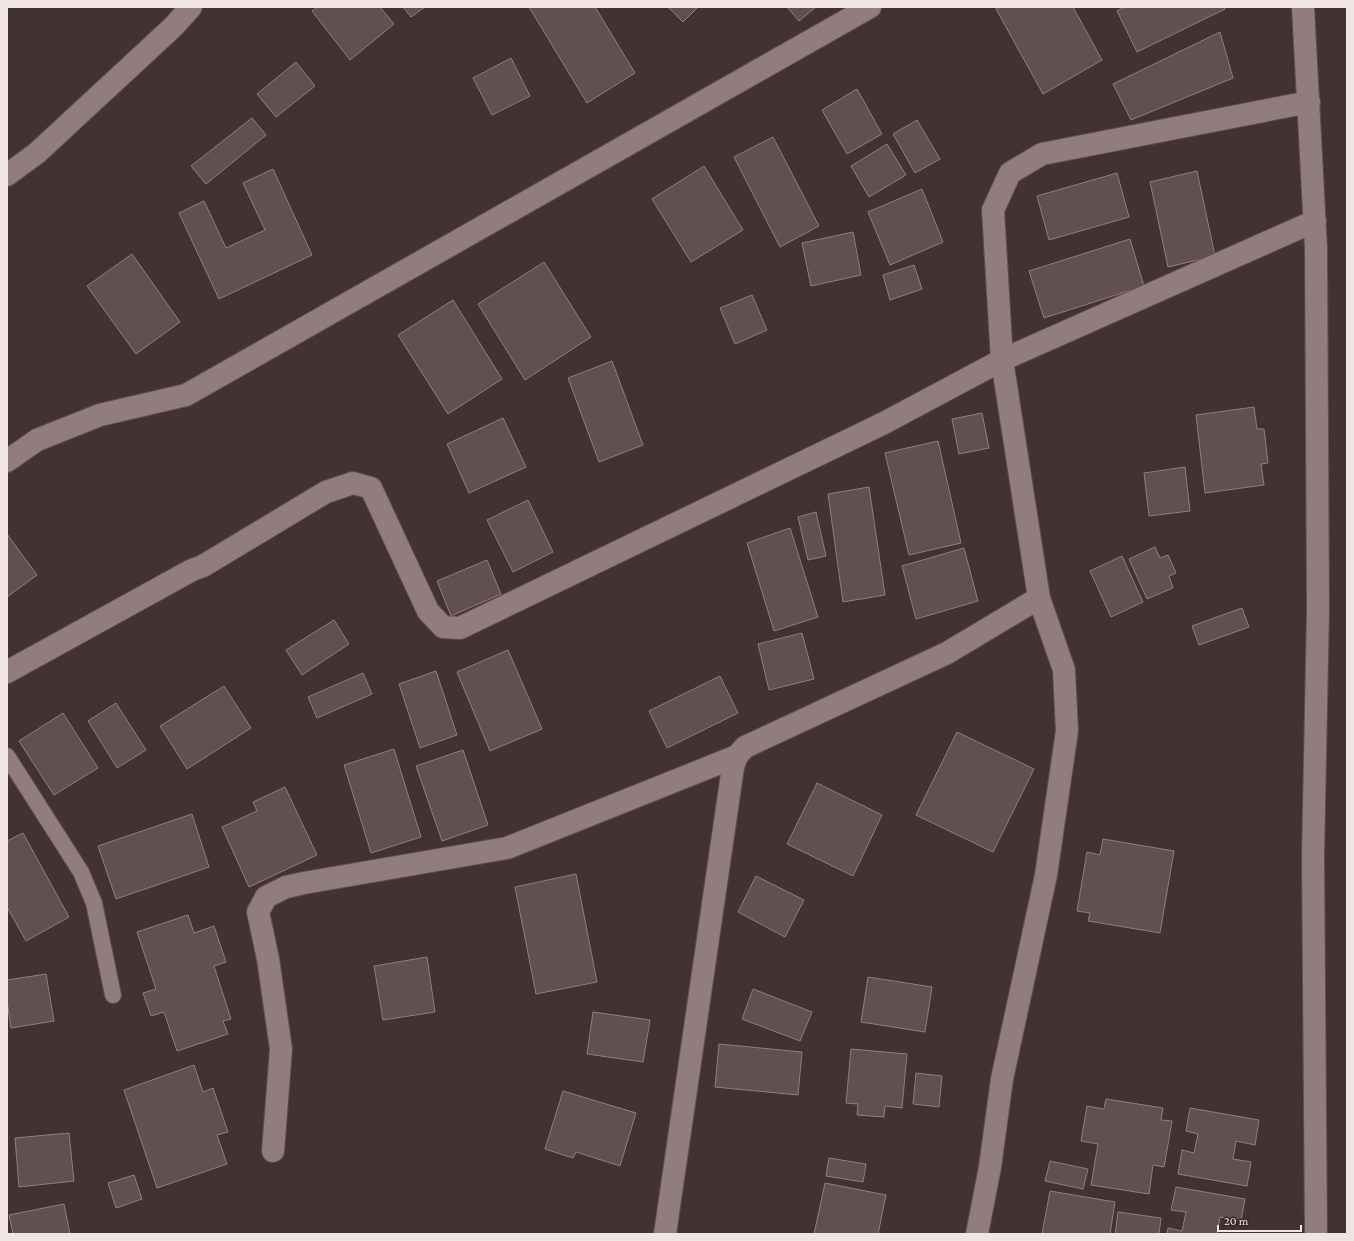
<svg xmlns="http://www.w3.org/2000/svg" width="1354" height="1241" font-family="'Crimson Pro',serif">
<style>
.building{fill:#624f51;stroke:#927e7f}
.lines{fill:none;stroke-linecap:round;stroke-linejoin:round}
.service-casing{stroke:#5d4f50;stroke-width:18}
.minor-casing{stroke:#5d4f50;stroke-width:24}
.service{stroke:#917d7e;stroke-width:16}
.minor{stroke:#917d7e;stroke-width:22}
</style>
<rect width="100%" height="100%" fill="#433233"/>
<path class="building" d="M318 7H380L394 24 350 60 312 11Z
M403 7H425L411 17Z
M529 7H595L635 73 587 103Z
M668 7H698L683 22Z
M787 7H816L799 21Z
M1000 7H1073L1102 60 1043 94 996 9Z
M1125 7H1224L1225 9 1137 52 1117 11Z
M1220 32 1233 78 1131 120 1113 84Z
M511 58 530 96 492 115 473 78Z
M296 62 315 86 276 117 257 94Z
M857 89 882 134 847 154 822 110Z
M252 118 266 135 206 184 191 166Z
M917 120 940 159 915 173 893 134Z
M773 137 819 226 780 247 734 157Z
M887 144 906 175 869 197 851 166Z
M704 166 743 230 691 262 652 199Z
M273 169 312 255 219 299 179 213 204 201 226 248 265 230 243 183Z
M1197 171 1215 256 1168 267 1150 182Z
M1117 173 1129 217 1049 240 1037 196Z
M922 189 943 242 890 265 868 212Z
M853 232 861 275 811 286 802 243Z
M1130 239 1144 286 1044 318 1029 271Z
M132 254 180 322 136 354 87 286Z
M544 262 591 337 525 380 478 304Z
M914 265 922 289 890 300 883 275Z
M752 295 767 330 735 344 720 308Z
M453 300 502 379 448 414 398 335Z
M612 361 643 445 599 462 568 378Z
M1254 407 1257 429H1264L1268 463 1261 464 1264 485 1205 493 1196 415Z
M982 413 989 448 959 454 952 419Z
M503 418 526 467 469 493 447 444Z
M938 441 961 543 909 555 885 453Z
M1185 467 1190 511 1149 516 1144 473Z
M869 487 885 595 843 602 828 494Z
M528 500 553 552 513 572 487 520Z
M816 512 826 556 808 560 798 517Z
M790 528 818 617 774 631 747 543Z
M7 534 37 575 7 597Z
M1155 547 1160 558 1168 555 1176 573 1169 576 1173 588 1147 599 1129 559Z
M964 548 978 601 916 619 902 566Z
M1122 556 1143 602 1111 617 1090 571Z
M487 560 501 594 451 616 437 581Z
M1242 608 1249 627 1199 645 1192 626Z
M334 620 349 644 302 675 286 650Z
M802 633 814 679 769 690 758 644Z
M508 650 542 729 490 751 457 672Z
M436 671 457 735 420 748 399 684Z
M363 673 372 694 317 718 308 697Z
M720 676 738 713 667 748 649 711Z
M224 686 251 728 187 769 160 726Z
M116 703 146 750 117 768 88 721Z
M63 713 98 768 54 795 19 741Z
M957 732 1034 769 993 852 916 815Z
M394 749 421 837 371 853 344 765Z
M463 750 488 825 442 841 416 766Z
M817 783 882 815 853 876 787 844Z
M285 787 317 855 249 887 222 827 257 811 253 802Z
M192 814 209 867 116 899 98 846Z
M23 833 69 917 26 941 7 907V841Z
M1103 839 1174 851 1160 933 1088 921 1090 913 1077 911 1087 852 1100 855Z
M576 874 597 982 536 994 515 887Z
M756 876 804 900 785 937 738 912Z
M188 915 194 933 214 926 226 962 214 966 231 1019 223 1021 228 1034 177 1051 164 1012 151 1016 143 993 156 989 137 932Z
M427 957 435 1012 383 1020 374 966Z
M46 974 54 1021 11 1028 7 1001V980Z
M868 977 932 987 925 1032 861 1022Z
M753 989 812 1012 800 1041 742 1019Z
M593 1012 650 1020 643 1062 587 1054Z
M719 1044 802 1052 798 1095 715 1087Z
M851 1049 907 1054 902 1108 885 1106 884 1117 857 1115 858 1104 846 1103Z
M194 1065 203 1092 213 1088 228 1132 217 1135 227 1164 157 1188 124 1090Z
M916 1073 942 1076 939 1107 913 1104Z
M563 1091 636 1113 620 1166 576 1152 573 1158 545 1149Z
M1106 1099 1163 1108 1161 1120 1172 1121 1164 1167 1153 1165 1149 1194 1091 1185 1098 1144 1081 1141 1087 1106 1104 1109Z
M1190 1108 1259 1120 1255 1145 1236 1141 1233 1159 1251 1162 1247 1186 1178 1174 1182 1150 1194 1153 1198 1134 1186 1131Z
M69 1133 74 1181 19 1187 15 1138Z
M829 1158 866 1164 863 1182 826 1176Z
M1050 1161 1088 1169 1083 1189 1045 1181Z
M134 1175 142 1199 116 1208 108 1183Z
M825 1183 886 1195 878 1234H814Z
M1176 1187 1245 1199 1241 1221 1220 1217 1217 1234H1167L1168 1228 1182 1231 1186 1212 1171 1210Z
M1050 1191 1115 1202 1110 1234H1042Z
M64 1204 70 1234H13L9 1215Z
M1118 1212 1161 1218 1159 1234H1115Z"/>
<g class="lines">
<g class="service-casing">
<path id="service" d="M7 756 81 872 94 903 113 995"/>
</g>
<g class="minor-casing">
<path id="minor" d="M1303 7 1316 248 1318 610 1313 856 1316 1234
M7 175 37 153 174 26 191 7
M7 461 37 440 100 415 186 395 870 7
M7 672 192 570 203 566 326 492 353 483 371 488 428 611 443 627 460 628 884 423 1002 360 1315 221
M273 1151 281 1049 268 959 258 912 266 897 286 887 304 883 507 848 737 756 745 747 947 653 1039 598
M665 1234 733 767 737 756
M977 1234 990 1167 1002 1079 1046 875 1067 731 1064 670 1039 598 1002 360 993 210 1010 173 1042 154 1309 102"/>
</g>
<use href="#service" class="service"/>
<use href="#minor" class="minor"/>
</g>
<rect width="1354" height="1241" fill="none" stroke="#f0e4e5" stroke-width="16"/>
<path d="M1218 1225v6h83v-6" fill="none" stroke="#f0e4e5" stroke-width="2"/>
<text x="1224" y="1225" font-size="12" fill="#f0e4e5" stroke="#382829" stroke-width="3" paint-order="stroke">20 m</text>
</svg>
